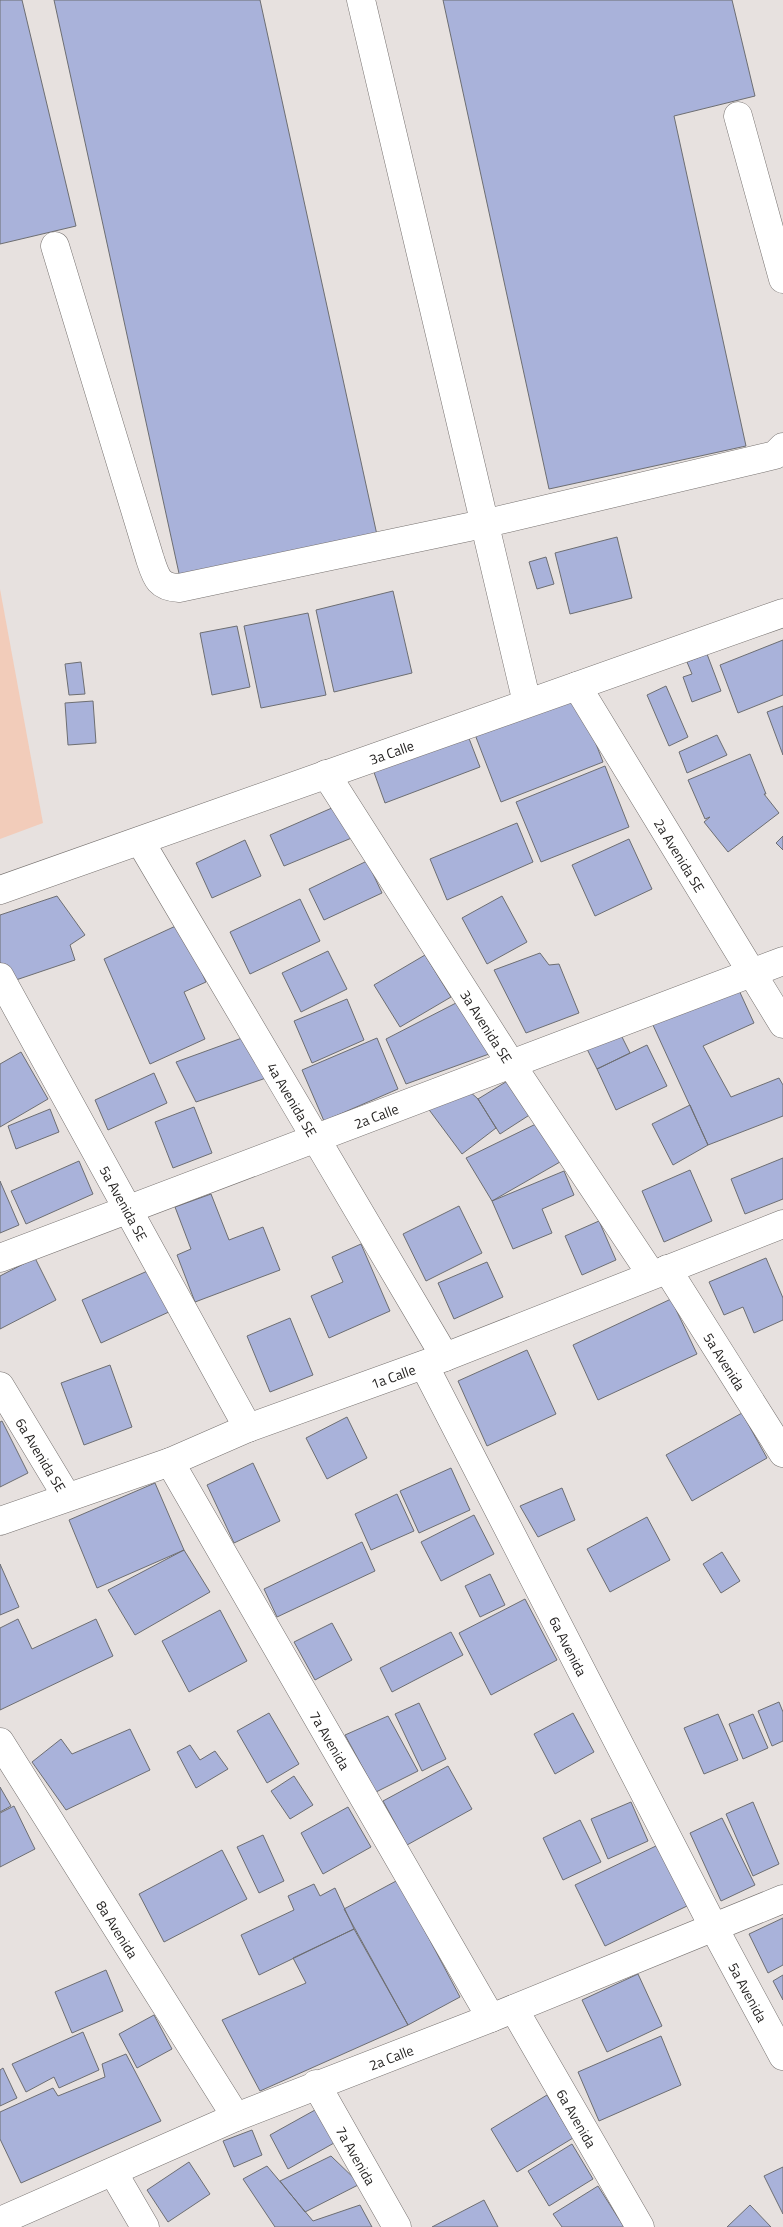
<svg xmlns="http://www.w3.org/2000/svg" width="783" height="2227" font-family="'Titillium Web',sans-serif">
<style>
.green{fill:#f2ccba}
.building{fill:#a9b2da;stroke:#6d6e72}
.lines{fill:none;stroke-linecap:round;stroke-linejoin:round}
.minor-casing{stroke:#76716f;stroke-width:29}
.minor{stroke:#fff;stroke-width:28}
.labels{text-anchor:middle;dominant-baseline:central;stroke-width:5;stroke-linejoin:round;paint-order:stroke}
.street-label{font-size:14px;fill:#201e1d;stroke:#e7e1df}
</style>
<rect width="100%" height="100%" fill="#e7e1df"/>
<path class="green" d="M0 589 43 823 0 839Z"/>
<path class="building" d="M0 0H22L76 226 0 244Z
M54 0H260L377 535 180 578Z
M443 0H732L755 96 674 116 746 446 549 489Z
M617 537 632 598 570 614 555 553Z
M546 557 554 584 537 589 529 562Z
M393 591 412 673 334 692 316 610Z
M308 613 326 695 261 708 244 626Z
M237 626 250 687 212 695 200 633Z
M783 640V695L738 713 720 665Z
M707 654 721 691 692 702 683 677 692 674 687 662Z
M81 662 85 694 69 695 65 664Z
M666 686 688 737 669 746 647 695Z
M576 692 603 762 501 802 474 732Z
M93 701 96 743 68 745 65 703Z
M783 706V755L767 712Z
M465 728 480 767 385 803 371 764Z
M717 735 727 755 687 773 679 752Z
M750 754 766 794H764L779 813 728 852 704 822 710 817 705 819 688 780Z
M605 766 629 827 541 862 516 802Z
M341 804 354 837 284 866 270 835Z
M517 823 533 862 447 900 430 859Z
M783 836V850L776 843Z
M629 839 652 889 595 916 572 865Z
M245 840 261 876 212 898 196 863Z
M367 861 382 893 324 920 309 889Z
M57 896 85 935 70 945 75 960 7 983 0 962V915Z
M502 896 527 942 487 964 462 918Z
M300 899 320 941 250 974 230 932Z
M180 924 206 982 184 992 205 1039 150 1064 104 959Z
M328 951 347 989 301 1012 282 973Z
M540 953 549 965 559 964 579 1013 526 1033 494 970Z
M425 955 451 997 400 1027 374 985Z
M737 986 754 1023 703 1046 731 1097 779 1078 783 1085V1116L708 1145 652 1023Z
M347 999 364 1040 312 1063 294 1021Z
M456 1003 489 1054 406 1084 386 1039Z
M619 1031 630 1053 597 1069 586 1047Z
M242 1038 269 1077 196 1102 176 1062Z
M377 1038 398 1089 324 1121 302 1070Z
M647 1045 667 1086 616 1110 597 1069Z
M21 1052 48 1099 0 1127V1064Z
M154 1073 167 1103 108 1130 95 1100Z
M509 1080 531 1114 500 1134 478 1099Z
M468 1090 478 1099 496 1128 462 1154 427 1107Z
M690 1105 708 1145 673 1165 652 1124Z
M194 1107 212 1153 173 1168 155 1122Z
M50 1109 59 1132 16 1149 8 1126Z
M540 1122 560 1162 492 1201 466 1158Z
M783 1158V1199L745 1214 731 1179Z
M79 1161 93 1194 26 1224 11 1191Z
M690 1170 712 1221 664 1242 642 1191Z
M564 1171 574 1195 542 1209 552 1233 513 1249 492 1201Z
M0 1181 19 1225 0 1233Z
M211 1194 229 1240 263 1227 280 1270 195 1302 177 1255 191 1249 175 1207Z
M459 1206 482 1253 426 1281 403 1234Z
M599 1221 616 1260 582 1275 565 1236Z
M361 1244 390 1311 329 1338 311 1296 343 1282 332 1257Z
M35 1258 56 1300 0 1329V1276Z
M766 1258 783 1298V1320L754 1333 743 1307 724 1315 709 1282Z
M487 1262 503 1297 454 1319 438 1283Z
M152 1269 171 1311 101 1343 82 1300Z
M671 1299 697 1354 598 1400 573 1345Z
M290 1318 313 1375 270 1392 247 1336Z
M527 1350 556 1414 487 1446 458 1381Z
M110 1365 132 1427 84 1445 61 1383Z
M742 1413 767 1458 692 1501 666 1455Z
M347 1417 367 1458 327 1479 306 1438Z
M2 1421 28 1473 0 1487V1422Z
M253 1463 280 1521 234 1543 207 1485Z
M451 1468 470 1510 419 1533 400 1491Z
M155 1483 184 1550 97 1588 69 1520Z
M562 1488 575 1520 538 1537 520 1506Z
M397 1494 414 1531 371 1550 355 1514Z
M474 1515 494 1554 441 1581 421 1542Z
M647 1517 670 1560 610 1592 587 1549Z
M362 1542 375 1571 277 1617 264 1589Z
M184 1550 210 1592 135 1635 108 1590Z
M722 1552 740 1581 721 1593 703 1564Z
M0 1564 19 1607 0 1615Z
M490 1574 505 1605 480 1617 465 1586Z
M525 1599 557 1660 491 1695 459 1633Z
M220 1610 247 1661 189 1692 162 1641Z
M18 1619 32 1649 96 1619 113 1656 0 1710V1628Z
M332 1623 352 1660 315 1680 294 1642Z
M451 1632 463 1655 392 1692 380 1668Z
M779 1702 783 1712V1741L772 1746 758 1711Z
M419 1703 446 1759 422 1771 395 1714Z
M269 1713 299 1764 267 1783 237 1731Z
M573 1713 594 1752 555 1774 534 1734Z
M718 1714 738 1760 704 1774 684 1728Z
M753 1714 768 1748 743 1759 729 1724Z
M388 1716 418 1771 376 1792 345 1735Z
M130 1729 150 1770 66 1810 32 1762 61 1739 72 1754Z
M190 1745 200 1760 215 1751 228 1769 196 1788 177 1752Z
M448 1766 472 1809 407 1845 383 1801Z
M294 1776 313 1805 290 1819 271 1791Z
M0 1787 11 1806 0 1812Z
M631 1802 648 1841 608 1859 591 1819Z
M753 1802 779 1864 753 1876 726 1814Z
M14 1806 35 1849 0 1867V1813Z
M348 1807 371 1847 323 1874 301 1833Z
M722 1818 755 1885 721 1901 690 1833Z
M580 1820 601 1862 563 1880 543 1838Z
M263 1835 284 1881 259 1893 237 1847Z
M658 1845 687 1906 605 1946 575 1885Z
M222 1850 247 1899 164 1942 139 1894Z
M398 1880 460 1997 408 2025 344 1909Z
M314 1884 320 1896 335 1888 354 1929 259 1975 241 1935 294 1910 288 1896Z
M783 1918V1965L768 1973 749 1934Z
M354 1929 408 2025 260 2091 222 2020 306 1983 293 1958Z
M106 1970 123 2011 72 2033 55 1992Z
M638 1974 662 2026 607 2052 582 2000Z
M783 1975V2000L773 1981Z
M154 2015 172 2049 137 2068 119 2034Z
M83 2032 99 2070 59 2088 54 2077 26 2092 12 2064Z
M661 2036 681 2085 599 2121 578 2072Z
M126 2054 161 2121 21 2183 0 2139V2112L53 2088 58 2096 105 2077 102 2064Z
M3 2068 17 2098 0 2106V2070Z
M547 2095 573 2138 517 2172 491 2129Z
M315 2110 334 2143 288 2169 270 2135Z
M252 2130 262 2155 234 2167 223 2141Z
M572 2144 593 2179 549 2206 528 2171Z
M331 2156 360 2184 305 2212 280 2181Z
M189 2162 210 2194 168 2222 147 2190Z
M267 2166 313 2221 360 2205 372 2227H275L243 2179Z
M783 2167V2214L764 2176Z
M598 2186 624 2227H562L553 2214Z
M484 2200 498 2227H432Z
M750 2205 771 2227H727Z"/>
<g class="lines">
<g class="minor-casing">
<g id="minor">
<path d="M361 0 527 703"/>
<path d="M738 116 783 279"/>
<path d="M55 246 150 559C156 577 158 587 179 588L483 524 775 455 783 447"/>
<path id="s1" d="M577 686 783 1024"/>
<path id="s2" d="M326 774 511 1064 651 1274"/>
<path id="s3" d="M140 841 445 1357"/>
<path id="s4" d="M0 890 783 613"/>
<path id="s5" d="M0 977 248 1428"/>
<path id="s6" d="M0 1258 783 961"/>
<path id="s7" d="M667 1269 783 1453"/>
<path id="s8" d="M424 1365 714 1928 783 2056"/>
<path id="s9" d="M0 1386 67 1497"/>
<path id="s10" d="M170 1462 491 2018"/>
<path id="s11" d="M0 1521 170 1462 248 1428 445 1357 783 1224"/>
<path id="s12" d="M0 1742 236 2117"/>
<path id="s13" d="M514 2009 640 2227"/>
<path id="s14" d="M316 2084 397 2227"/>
<path d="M113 2172 145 2227"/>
<path id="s15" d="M0 2221 236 2117 491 2018 783 1899"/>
</g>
</g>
<use href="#minor" class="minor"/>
</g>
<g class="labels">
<g class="street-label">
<text stroke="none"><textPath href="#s4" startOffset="415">3a Calle</textPath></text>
<text stroke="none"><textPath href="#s1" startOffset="198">2a Avenida SE</textPath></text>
<text stroke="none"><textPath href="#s2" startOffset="299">3a Avenida SE</textPath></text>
<text stroke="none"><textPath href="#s3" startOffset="300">4a Avenida SE</textPath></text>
<text stroke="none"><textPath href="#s6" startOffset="402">2a Calle</textPath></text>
<text stroke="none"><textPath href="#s5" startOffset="258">5a Avenida SE</textPath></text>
<text stroke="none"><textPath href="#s7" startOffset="109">5a Avenida</textPath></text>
<text stroke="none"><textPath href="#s11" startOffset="419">1a Calle</textPath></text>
<text stroke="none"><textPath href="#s9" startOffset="80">6a Avenida SE</textPath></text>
<text stroke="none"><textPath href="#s8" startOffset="316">6a Avenida</textPath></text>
<text stroke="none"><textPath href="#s10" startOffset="321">7a Avenida</textPath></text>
<text stroke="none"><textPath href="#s12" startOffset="221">8a Avenida</textPath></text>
<text stroke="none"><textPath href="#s8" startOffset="706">5a Avenida</textPath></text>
<text stroke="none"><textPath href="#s15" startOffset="424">2a Calle</textPath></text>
<text stroke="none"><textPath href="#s13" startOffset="126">6a Avenida</textPath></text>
<text stroke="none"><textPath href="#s14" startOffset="82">7a Avenida</textPath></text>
</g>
</g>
</svg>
